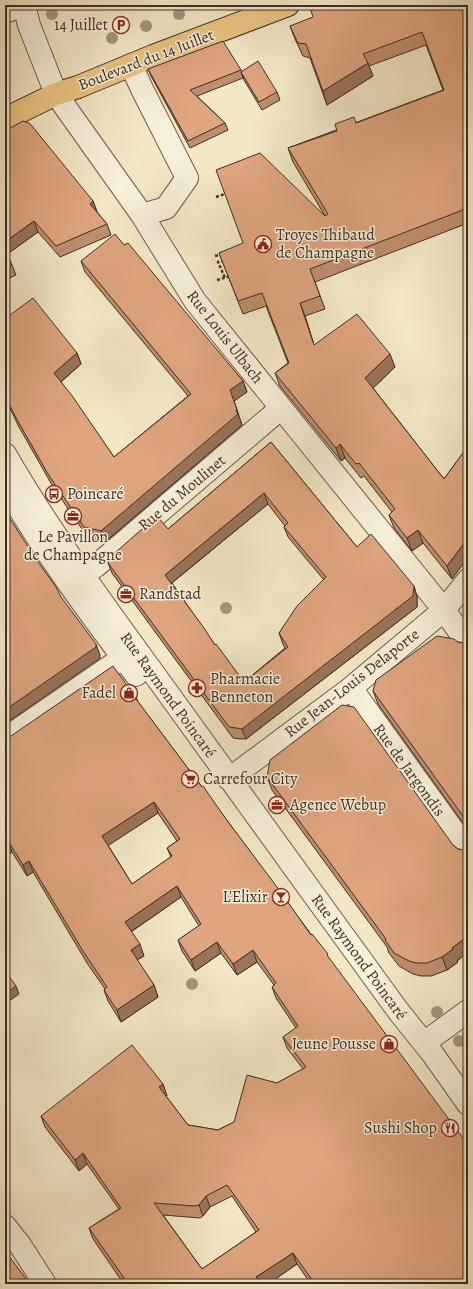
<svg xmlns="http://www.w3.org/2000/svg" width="473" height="1289" font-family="Alegreya,serif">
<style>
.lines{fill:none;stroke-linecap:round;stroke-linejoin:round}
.minor-casing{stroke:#6c5c4f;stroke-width:24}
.major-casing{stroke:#3f2e27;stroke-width:24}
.path{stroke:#3f2e27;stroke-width:2.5;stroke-dasharray:3 2;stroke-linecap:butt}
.minor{stroke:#f7f0da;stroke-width:22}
.major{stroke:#eac483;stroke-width:22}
.tree{fill:#a2977d}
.wall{fill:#bf8e6d;stroke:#3f2e27;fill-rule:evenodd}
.shaded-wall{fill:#9b7459;stroke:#3f2e27}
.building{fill:#dea57f;stroke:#3f2e27;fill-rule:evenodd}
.labels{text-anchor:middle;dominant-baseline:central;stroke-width:3;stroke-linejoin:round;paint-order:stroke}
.poi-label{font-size:16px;fill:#3f2e27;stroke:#f7f0da;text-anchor:start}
.street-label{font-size:16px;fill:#3f2e27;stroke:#f7f0da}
</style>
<rect width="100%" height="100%" fill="#f3e8c6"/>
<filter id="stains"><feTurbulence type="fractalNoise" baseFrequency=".005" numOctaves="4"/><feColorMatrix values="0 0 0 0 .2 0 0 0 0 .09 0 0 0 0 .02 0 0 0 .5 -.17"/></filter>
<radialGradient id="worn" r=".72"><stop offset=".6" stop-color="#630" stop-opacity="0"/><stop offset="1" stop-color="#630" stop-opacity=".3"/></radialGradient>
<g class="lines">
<g class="minor-casing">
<path id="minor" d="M24 5 29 25 56 94 142 215 195 301 444 610 468 644
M5 12 24 5
M131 65 142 89 187 178 166 208 142 215
M5 454C50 532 104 605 157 678 237 789 318 901 399 1012L432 1053 468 1104
M5 485C44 552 90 614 136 675
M82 575 96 566 280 409
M351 688 468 851
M5 739 134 650
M229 779 351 688 444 610 468 580
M424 1043 468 1011
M5 1226 20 1245 45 1284"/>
</g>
<g class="major-casing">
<path id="major" d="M5 119 56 94 78 87 153 56 288 5"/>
</g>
<path class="path" d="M216 197 225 194
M215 256 223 254
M224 260 218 262 225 278
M217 280 231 276"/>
<use href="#minor" class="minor"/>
<use href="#major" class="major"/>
</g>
<g class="tree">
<circle cx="52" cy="14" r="6"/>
<circle cx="179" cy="14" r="6"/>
<circle cx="146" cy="26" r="6"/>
<circle cx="112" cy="38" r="6"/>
<circle cx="226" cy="608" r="6"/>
<circle cx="192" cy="984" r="6"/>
<circle cx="437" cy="1012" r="6"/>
<circle cx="459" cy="1041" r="6"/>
</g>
<path class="wall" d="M468 5V21H467L468 25V223L315 282 325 309 305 316 314 345 395 367 373 388 444 479 468 446V557L452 579 423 543 412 551 394 528 389 515 392 512 364 476 361 478 345 458 341 461 280 386 275 373 288 363 266 306 243 314 219 253 325 216 293 162 288 148 443 90 426 45 369 66 373 76 327 105 310 58 303 56 295 39 290 26Z
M148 69 241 70 243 78 197 96 225 123 228 130 190 148 151 76Z
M241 72 277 92 280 100 262 110 244 80Z
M5 131 93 201 97 212 107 224 111 235 60 257 38 232 7 254 12 265 16 275 5 280Z
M124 245 243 381 247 392 234 401 242 425 105 542 88 538 52 485 19 427 5 398V317L6 318 77 353 81 364 61 382 114 457 188 396 85 272 81 261Z
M271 442 357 547 414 586 417 597V607L246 739H240L233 738 112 573 108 563 168 529ZM268 504 285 526 284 527 288 537 324 580 279 633 283 644 285 648 244 682 215 645 172 583Z
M458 642 464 643 468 642V830L378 704 373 691Z
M137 699 138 702 226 819 330 960 468 1284H311L297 1264 268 1284H115L121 1280 93 1239 89 1228 119 1209 87 1164 79 1171 45 1127 41 1116 163 1084 167 1096H166L188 1125 218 1130 234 1122 277 1083 303 1069 287 1048 283 1037 296 1028 276 998 272 987 274 985 257 962 237 975 221 953 195 971 182 951 178 940 199 926 181 897 131 932 144 956 137 960 154 985 158 997 121 1022 108 1001 104 990 105 989 87 963 33 872 27 876 12 852 5 857V739ZM158 813 177 841 167 848 171 857 132 884 108 845ZM232 1196 256 1232 202 1269 163 1215 200 1218 203 1216 210 1207Z
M267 777 453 845 458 849 464 850 468 849V952L457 961 458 962 447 970 431 976H421L413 974 399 966 389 953 387 947 272 790Z"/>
<path class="shaded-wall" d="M368 63 373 76 327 105 323 91Z
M93 201 97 212 94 215 90 204Z
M34 221 38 232 6 255 5 253V242Z
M300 303 305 316 318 358 314 345Z
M77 353 81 364 58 384 54 373Z
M390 354 395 367 370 391 365 378Z
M243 381 247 392 234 401 242 425 105 542 101 531 230 390Z
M340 444 345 458 341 461 336 448Z
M264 493 268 504 169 585 165 575Z
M418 530 423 543 412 551 407 538Z
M468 538V557L452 579 447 566Z
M414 586 417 597V607L246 739 242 729Z
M96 644 100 655V658L5 724V710Z
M154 802 158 813 106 847 102 836Z
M8 841 12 852 5 857V843Z
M29 861 33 872 27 876 23 865Z
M177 886 181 897 129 933 125 922Z
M468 936V952L457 961 458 962 447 970 442 957 452 948Z
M217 942 221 953 195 971 191 960Z
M140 944 144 956 135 961 131 950Z
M253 950 257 962 237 975 233 964Z
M154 985 158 997 121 1022 117 1010Z
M16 986 19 994 5 1004V994Z
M163 1084 167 1096 163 1099 159 1087Z
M83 1153 87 1164 79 1171 75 1160Z
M206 1196 210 1207 203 1216 199 1205Z
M293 1253 297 1264 268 1284H259L256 1277Z"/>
<path class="building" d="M309 5H468V6L462 8 468 25V208L310 269 320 296 300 303 314 345 357 314 390 354 365 378 444 479 468 446V538L447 566 418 530 407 538 389 515 395 509 359 463 356 464 340 444 336 448 275 373 289 363 262 293 238 301 219 253 243 243 216 170 260 153 325 216 328 214 288 148 337 131 335 124 354 117 356 123 444 90 422 32 363 54 368 63 323 91 306 44 298 43 290 26 313 17Z
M223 41 241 70 190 90 225 123 188 141 148 69Z
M258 61 277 92 259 102 241 72Z
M23 121 29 123 32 126 93 201 90 204 107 224 56 246 34 221 5 242V131Z
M115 234 124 245 128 243 243 381 230 390 237 410 236 411 238 414 101 531 84 527 48 474 15 416 5 395V317L6 318 33 298 77 353 54 373 73 397 114 457 191 394 81 261Z
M5 251 12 265 5 267Z
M271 442 357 547 371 534 414 586 413 596 242 729 236 728 229 727 108 563 109 558 157 516 168 529ZM264 493 288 523 284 527 326 577 297 606 279 633 288 647 244 682 216 644 215 645 204 628 165 575Z
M5 511 36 559 56 587 61 597 96 644V647L5 710Z
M437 636 454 639 458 642 464 643 468 642V823L373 691 376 680Z
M113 666 137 699H136L202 787 203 786 226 819 280 891 311 935 312 934 328 954 327 955 468 1145V1284H315L293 1253 256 1277 261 1284H115L124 1278 89 1228 121 1208 83 1153 75 1160 41 1116 132 1045 163 1084 159 1087 188 1125 218 1130 234 1122 247 1075 277 1083 306 1067 283 1037 298 1026 272 987 276 983 253 950 233 964 217 942 191 960 178 940 201 924 177 886 125 922 140 944 131 950 154 985 117 1010 104 990 107 987 83 951 29 861 23 865 8 841 5 843V739L8 738ZM154 802 180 839 167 848 172 856 132 884 102 836ZM227 1185 259 1230 202 1269 154 1203 195 1206 199 1205 206 1196Z
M342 705 354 707 453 845 458 849 464 850 468 849V936L452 948 453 949 442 957 427 963H416L409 961 394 953 385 940 386 939 267 777 270 760Z
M5 971 16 986 5 994Z
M5 1251 30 1284H5Z"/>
<defs>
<g id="parking-ring" transform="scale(0.9)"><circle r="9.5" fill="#f7f0da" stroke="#8f2418" stroke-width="1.5"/><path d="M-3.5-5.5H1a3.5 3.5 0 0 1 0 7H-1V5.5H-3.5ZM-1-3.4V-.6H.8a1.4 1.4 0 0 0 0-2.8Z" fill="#8f2418"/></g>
<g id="civic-ring" transform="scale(0.9)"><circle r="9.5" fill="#f7f0da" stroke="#8f2418" stroke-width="1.5"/><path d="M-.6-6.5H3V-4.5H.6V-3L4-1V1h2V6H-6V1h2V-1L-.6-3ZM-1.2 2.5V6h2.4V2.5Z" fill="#8f2418"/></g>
<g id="bus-ring" transform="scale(0.9)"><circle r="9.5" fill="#f7f0da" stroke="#8f2418" stroke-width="1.5"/><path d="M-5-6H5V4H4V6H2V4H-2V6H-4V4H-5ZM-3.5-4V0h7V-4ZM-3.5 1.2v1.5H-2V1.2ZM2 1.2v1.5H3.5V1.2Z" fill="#8f2418"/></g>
<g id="office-ring" transform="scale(0.9)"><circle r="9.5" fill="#f7f0da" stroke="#8f2418" stroke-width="1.5"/><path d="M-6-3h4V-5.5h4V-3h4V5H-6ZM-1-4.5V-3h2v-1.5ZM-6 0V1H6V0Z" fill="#8f2418"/></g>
<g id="pharmacy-ring" transform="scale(0.9)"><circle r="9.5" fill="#f7f0da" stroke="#8f2418" stroke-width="1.5"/><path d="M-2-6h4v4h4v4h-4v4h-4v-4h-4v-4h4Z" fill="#8f2418"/></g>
<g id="shop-ring" transform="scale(0.9)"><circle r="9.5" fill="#f7f0da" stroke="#8f2418" stroke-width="1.5"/><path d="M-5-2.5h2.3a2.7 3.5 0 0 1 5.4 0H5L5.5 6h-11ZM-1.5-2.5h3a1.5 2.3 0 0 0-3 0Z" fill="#8f2418"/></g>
<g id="supermarket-ring" transform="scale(0.9)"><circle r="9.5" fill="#f7f0da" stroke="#8f2418" stroke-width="1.5"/><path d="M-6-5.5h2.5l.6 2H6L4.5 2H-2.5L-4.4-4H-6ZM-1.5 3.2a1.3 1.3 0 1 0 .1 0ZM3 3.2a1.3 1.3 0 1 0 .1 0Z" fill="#8f2418"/></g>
<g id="bar-ring" transform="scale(0.9)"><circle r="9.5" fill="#f7f0da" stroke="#8f2418" stroke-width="1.5"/><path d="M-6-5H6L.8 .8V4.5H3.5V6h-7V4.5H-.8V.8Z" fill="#8f2418"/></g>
<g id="restaurant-ring" transform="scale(0.9)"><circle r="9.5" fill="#f7f0da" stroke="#8f2418" stroke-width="1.5"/><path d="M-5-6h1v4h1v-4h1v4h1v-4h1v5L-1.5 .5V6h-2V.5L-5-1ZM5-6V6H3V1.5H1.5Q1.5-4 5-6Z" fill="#8f2418"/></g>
</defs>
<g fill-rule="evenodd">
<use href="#parking-ring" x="121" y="25"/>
<use href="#civic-ring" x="263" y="244"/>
<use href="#bus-ring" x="54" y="494"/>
<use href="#office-ring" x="73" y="516"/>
<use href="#office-ring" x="126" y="594"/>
<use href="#pharmacy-ring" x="197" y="688"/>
<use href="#shop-ring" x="129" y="693"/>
<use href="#supermarket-ring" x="190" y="779"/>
<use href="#office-ring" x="277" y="805"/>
<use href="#bar-ring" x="281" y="897"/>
<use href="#shop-ring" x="389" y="1044"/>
<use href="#restaurant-ring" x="450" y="1128"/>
</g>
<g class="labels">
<g class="poi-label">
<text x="108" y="25" text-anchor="end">14 Juillet</text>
<text x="276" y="235">Troyes Thibaud<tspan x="276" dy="18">de Champagne</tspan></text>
<text x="67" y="494">Poincaré</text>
<text x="73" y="537" text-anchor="middle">Le Pavillon<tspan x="73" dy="18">de Champagne</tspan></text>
<text x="139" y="594">Randstad</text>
<text x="210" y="679">Pharmacie<tspan x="210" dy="18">Benneton</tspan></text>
<text x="116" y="693" text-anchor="end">Fadel</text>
<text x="203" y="779">Carrefour City</text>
<text x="290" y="805">Agence Webup</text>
<text x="268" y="897" text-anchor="end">L'Elixir</text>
<text x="376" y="1044" text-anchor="end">Jeune Pousse</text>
<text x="437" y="1128" text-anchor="end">Sushi Shop</text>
</g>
<g class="street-label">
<text transform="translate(146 60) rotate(-21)">Boulevard du 14 Juillet</text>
<text transform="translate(225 337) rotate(52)">Rue Louis Ulbach</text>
<text transform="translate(182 493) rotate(-40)">Rue du Moulinet</text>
<text transform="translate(352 683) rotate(-38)">Rue Jean-Louis Delaporte</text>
<text transform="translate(168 695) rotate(54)">Rue Raymond Poincaré</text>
<text transform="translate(409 770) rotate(54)">Rue de Jargondis</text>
<text transform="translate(359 957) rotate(54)">Rue Raymond Poincaré</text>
</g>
</g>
<rect width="473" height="1289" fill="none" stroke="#f3e8c6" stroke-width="20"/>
<rect x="6" y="6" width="461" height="1277" fill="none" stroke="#3f2e27" stroke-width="2"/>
<rect x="10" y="10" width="453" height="1269" fill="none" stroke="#3f2e27"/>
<rect width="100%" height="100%" filter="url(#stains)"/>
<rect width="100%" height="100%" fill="url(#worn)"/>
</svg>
